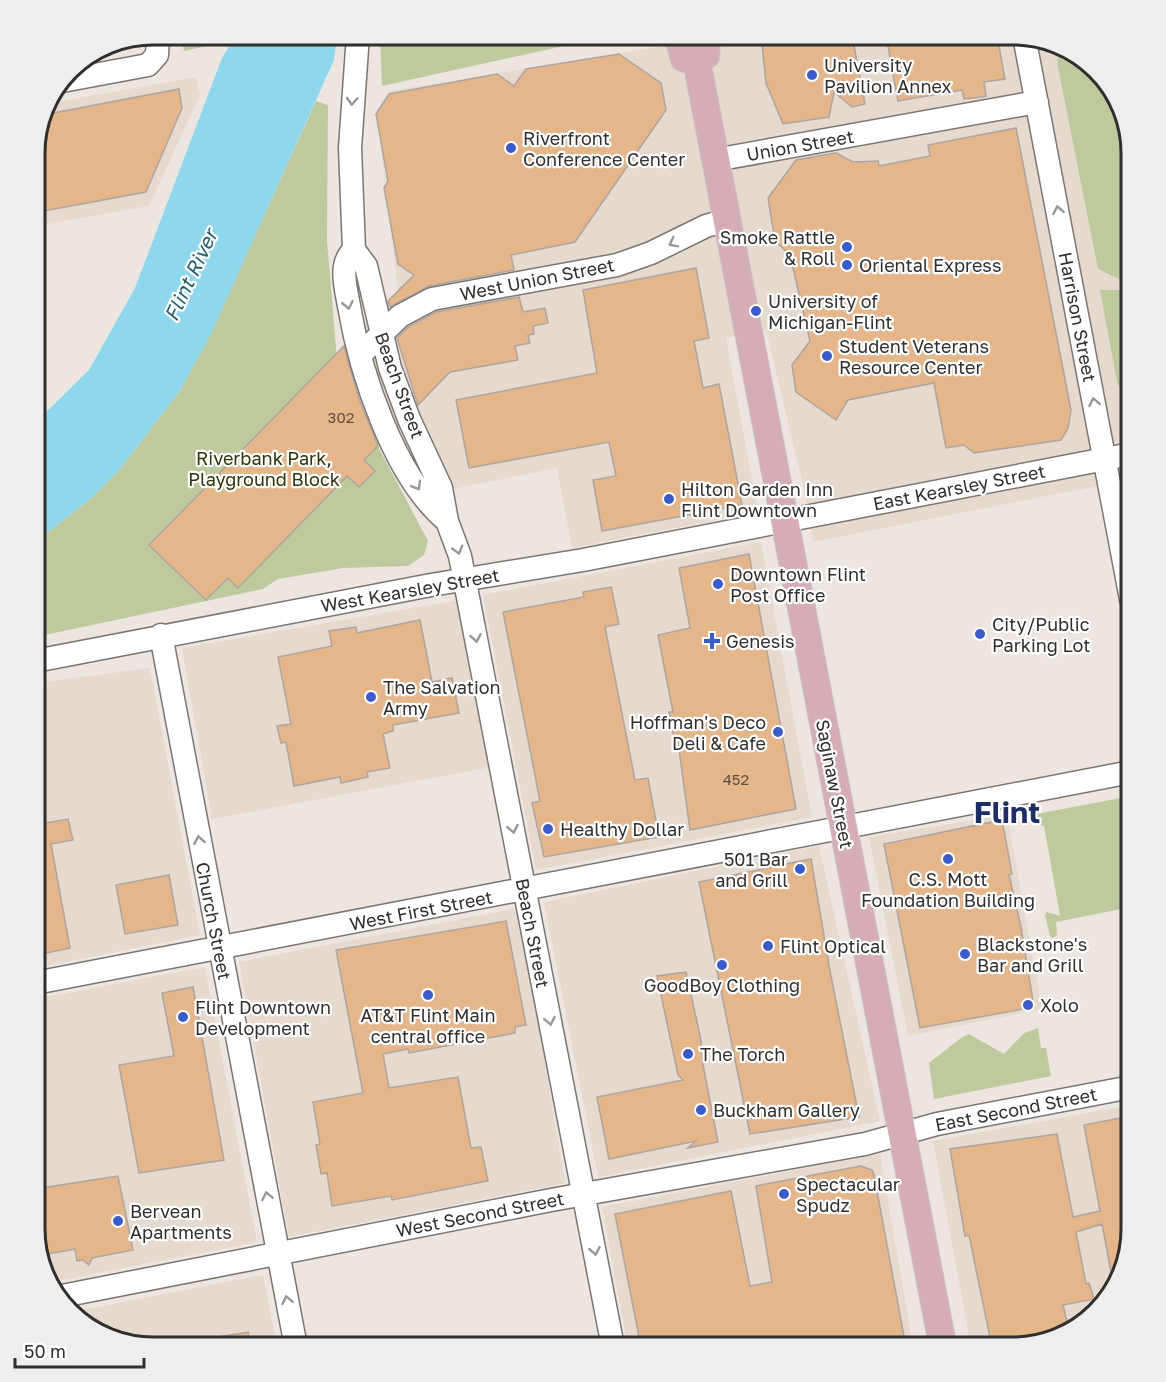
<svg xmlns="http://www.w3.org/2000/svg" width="1166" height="1382" font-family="'Golos Text',sans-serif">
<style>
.built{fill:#e6d9cd}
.green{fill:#beca9e}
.water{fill:#8dd8ed}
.pier{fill:#ede6e0}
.building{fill:#e6b68b;stroke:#aca5a0;stroke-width:1.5}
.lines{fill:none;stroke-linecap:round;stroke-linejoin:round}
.minor-casing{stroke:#7c7671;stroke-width:25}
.major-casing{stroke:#c5c5c4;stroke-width:29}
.minor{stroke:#fff;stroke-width:22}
.major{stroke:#d6acb6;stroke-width:27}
.oneway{stroke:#989796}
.poi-dot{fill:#3a5bcd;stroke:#fff;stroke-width:2}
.labels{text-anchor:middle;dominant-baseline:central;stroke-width:4.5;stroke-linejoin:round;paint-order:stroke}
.number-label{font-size:15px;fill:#5e5144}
.poi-label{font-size:18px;fill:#312f2c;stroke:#fff;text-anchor:start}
.street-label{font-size:18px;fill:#312f2c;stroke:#fff}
.park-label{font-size:18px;fill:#2d3608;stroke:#fff}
.water-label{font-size:20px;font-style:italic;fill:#205d6d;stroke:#fff}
.town-label{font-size:30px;font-weight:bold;fill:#1d2e66;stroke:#fff}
.rim{fill:none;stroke:#312f2c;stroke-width:3}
</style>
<rect width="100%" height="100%" fill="#ede6e0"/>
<path class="built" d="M670 35H1021L1072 50 1107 81 1131 152V508L1128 480 813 542 804 489 766 330 726 338 758 512 572 548 557 468 448 490 413 413 244 585 152 545 398 292 377 114 390 91 668 45Z
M196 77 200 95 149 206 43 225 35 186V145L46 104Z
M761 542 812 817 536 870 483 595Z
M460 600 492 767 212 819 182 648Z
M150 668 200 935 35 968V683Z
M1007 815 1042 1009 908 1036 869 837Z
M819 846 880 1121 598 1177 544 902Z
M519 908 565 1183 289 1237 239 962Z
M205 967 257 1242 52 1282 35 1230V999Z
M1131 1105V1230L1119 1282 1085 1323 1014 1347H971L933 1141Z
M880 1154 913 1347H628L602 1207Z
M263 1275 277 1347H152L100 1335 72 1312Z"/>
<path class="green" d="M181 35H204L207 46 184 51Z
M380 35H614L382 86Z
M1061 47 1072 50 1107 81 1131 152V285L1098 269 1057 62Z
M316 101 328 105 327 241 338 371 428 541 424 555 408 566 343 568 278 579 263 589 35 637V542L89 500 119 470 179 392 210 335Z
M35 186 43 225 35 227Z
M1100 290H1122L1131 293V392L1120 388 1117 382Z
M1131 796V907L1056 922 1057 935 1053 938 1050 936 1045 915 1047 912 1060 916 1044 826 1027 820 1026 816Z
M1038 1028 1041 1048H1046L1051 1076 934 1099 929 1063 961 1038 969 1034 1004 1054 1024 1033Z"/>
<path class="water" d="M236 35H368L334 60 210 336 179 392 119 470 89 500 35 542V423L89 370 135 288 222 58Z"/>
<path class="pier" d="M337 35H368L334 60Z"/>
<path class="building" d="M761 35H852L865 104 852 107 834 92 829 117 783 124 766 83Z
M886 35H997L1005 79 984 82 986 96 982 97 964 99 962 90 898 101Z
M619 54 661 83 666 110 575 242 511 255 514 270 429 286 390 307 388 301 414 275 398 264 384 188 388 181 376 114 389 94 497 74 514 86 526 69Z
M179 89 182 108 146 192 44 211 35 163V145L43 115Z
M1016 128 1071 410 1068 428 1061 440 974 453 964 445 946 448 934 383 848 400 836 420 796 392 792 365 810 341 790 255 775 241 768 198 796 160 836 153 853 162 878 161 879 166 930 156 928 145Z
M696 268 709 338 694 341 703 388 719 384 742 505 602 531 593 480 616 476 609 442 469 468 456 400 597 373 583 290Z
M519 297 523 312 545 308 548 323 533 326 534 334 528 335 530 343 515 346 518 360 450 372 418 405 397 338 408 327 436 312Z
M344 346 358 396 378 446 364 460 375 471 359 487 347 476 238 588 228 578 206 600 149 545Z
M749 554 796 809 690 830 678 742 675 743 669 712H673L658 635 690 628 679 568Z
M611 587 619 624 605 627 635 780 648 778 659 837 544 857 532 803 540 801 503 612 584 597 583 592Z
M420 620 432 682 452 678 459 713 393 725V731L383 734 390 768 367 772 368 777 341 783 340 777 294 786 286 742 281 743 277 726 291 724 278 657 332 646 329 631 356 627 357 633Z
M68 819 73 840 51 844 70 948 46 953 40 926 35 927V825Z
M1002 820 1012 874 1009 875 1021 927 1034 1007 920 1028 884 844Z
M811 859 830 971 859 1117 750 1134 699 882Z
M169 875 178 925 125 934 116 885Z
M506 921 526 1025 515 1027V1033L409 1053 408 1049 383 1054 389 1088 458 1077 471 1148 481 1147 488 1181 392 1200 391 1196 332 1206 327 1173 321 1174 316 1145 320 1144 313 1102 363 1093 336 950Z
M686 972 701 1040 703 1065 718 1142 688 1148 696 1141 609 1159 597 1097 683 1080 678 1075 657 976Z
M193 987 224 1160 139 1173 119 1065 174 1056 162 993Z
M1131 1116V1230L1119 1282 1114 1288 1102 1224 1076 1232 1086 1284 1089 1283 1094 1299 1063 1305 1069 1329 1014 1347H992L972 1250 969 1235 965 1236 950 1149 1057 1134 1073 1217 1100 1211 1084 1125Z
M861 1166 872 1170 874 1175 906 1347H641L615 1214 731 1191 750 1286 772 1282 756 1186Z
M118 1176 133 1250 92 1258 89 1265 83 1260 77 1261 75 1249 43 1255 34 1230 35 1189Z
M248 1332 251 1347H200V1340Z"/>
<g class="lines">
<g class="minor-casing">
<path id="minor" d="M358 35 350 148 354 250 366 266 390 368 409 419 441 488 447 521 460 556 613 1347
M1024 36 1131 599
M62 81 148 65 157 55 158 35
M715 160 1037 102
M354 250C338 264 346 288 349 306 360 372 394 477 447 521
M360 355 400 316 432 299 617 265 651 253 706 226 727 220
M161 635 296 1347
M35 661 431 585 583 560 1131 454
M35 983 1131 772
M57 1297 551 1200 865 1144 937 1124 1131 1087"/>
</g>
<g class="major-casing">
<path id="major" d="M678 35 684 58 697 63 706 55V35
M697 63 943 1347"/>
</g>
<use href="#minor" class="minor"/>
<use href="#major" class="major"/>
</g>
<defs><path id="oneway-chevron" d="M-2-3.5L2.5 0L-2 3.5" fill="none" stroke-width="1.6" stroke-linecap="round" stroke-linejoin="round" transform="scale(1.5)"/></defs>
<g class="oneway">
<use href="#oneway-chevron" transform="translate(352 101) rotate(93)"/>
<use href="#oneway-chevron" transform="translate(1058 210) rotate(-101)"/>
<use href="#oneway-chevron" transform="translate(673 243) rotate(153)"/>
<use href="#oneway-chevron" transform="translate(348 305) rotate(79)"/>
<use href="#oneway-chevron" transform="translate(1094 402) rotate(-101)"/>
<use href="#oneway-chevron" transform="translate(417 486) rotate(59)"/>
<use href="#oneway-chevron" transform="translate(458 550) rotate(74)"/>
<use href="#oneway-chevron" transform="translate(476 638) rotate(80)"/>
<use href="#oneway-chevron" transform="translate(513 829) rotate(79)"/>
<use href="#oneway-chevron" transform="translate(199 840) rotate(-100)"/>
<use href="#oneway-chevron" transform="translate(550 1021) rotate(79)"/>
<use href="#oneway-chevron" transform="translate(267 1196) rotate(-101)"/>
<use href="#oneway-chevron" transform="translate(595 1251) rotate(79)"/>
<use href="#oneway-chevron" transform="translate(287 1300) rotate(-101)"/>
</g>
<g class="poi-dot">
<circle cx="812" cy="75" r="6"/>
<circle cx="511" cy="148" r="6"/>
<circle cx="847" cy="247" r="6"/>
<circle cx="847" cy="265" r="6"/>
<circle cx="756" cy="311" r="6"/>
<circle cx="827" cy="356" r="6"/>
<circle cx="669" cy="499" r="6"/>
<circle cx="718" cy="584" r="6"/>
<circle cx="980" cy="634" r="6"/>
<path d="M709 632h6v6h6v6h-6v6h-6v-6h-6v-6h6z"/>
<circle cx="371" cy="697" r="6"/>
<circle cx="778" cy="732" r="6"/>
<circle cx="548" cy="829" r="6"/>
<circle cx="948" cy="859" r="6"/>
<circle cx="800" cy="869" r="6"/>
<circle cx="768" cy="946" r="6"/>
<circle cx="965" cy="954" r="6"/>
<circle cx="722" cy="965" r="6"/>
<circle cx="428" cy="995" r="6"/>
<circle cx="1028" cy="1005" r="6"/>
<circle cx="183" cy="1017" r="6"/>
<circle cx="688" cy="1054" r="6"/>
<circle cx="701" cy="1110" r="6"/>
<circle cx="784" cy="1194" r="6"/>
<circle cx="118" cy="1221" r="6"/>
</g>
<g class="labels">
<g class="number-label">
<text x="341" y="417">302</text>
<text x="736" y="779">452</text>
</g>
<g class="poi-label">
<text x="824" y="65">University<tspan x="824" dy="21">Pavilion Annex</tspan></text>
<text x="523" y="138">Riverfront<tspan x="523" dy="21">Conference Center</tspan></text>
<text x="835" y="237" text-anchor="end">Smoke Rattle<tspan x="835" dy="21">&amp; Roll</tspan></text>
<text x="859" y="265">Oriental Express</text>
<text x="768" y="301">University of<tspan x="768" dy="21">Michigan-Flint</tspan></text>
<text x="839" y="346">Student Veterans<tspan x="839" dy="21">Resource Center</tspan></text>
<text x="681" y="489">Hilton Garden Inn<tspan x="681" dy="21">Flint Downtown</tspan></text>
<text x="730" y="574">Downtown Flint<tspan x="730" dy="21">Post Office</tspan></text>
<text x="992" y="624">City/Public<tspan x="992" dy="21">Parking Lot</tspan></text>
<text x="726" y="641">Genesis</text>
<text x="383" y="687">The Salvation<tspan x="383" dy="21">Army</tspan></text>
<text x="766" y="722" text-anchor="end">Hoffman's Deco<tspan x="766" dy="21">Deli &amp; Cafe</tspan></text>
<text x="560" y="829">Healthy Dollar</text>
<text x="788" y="859" text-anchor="end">501 Bar<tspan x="788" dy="21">and Grill</tspan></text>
<text x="948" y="879" text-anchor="middle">C.S. Mott<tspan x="948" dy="21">Foundation Building</tspan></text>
<text x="977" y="944">Blackstone's<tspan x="977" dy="21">Bar and Grill</tspan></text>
<text x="780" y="946">Flint Optical</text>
<text x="722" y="985" text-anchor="middle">GoodBoy Clothing</text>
<text x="1040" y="1005">Xolo</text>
<text x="195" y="1007">Flint Downtown<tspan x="195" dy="21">Development</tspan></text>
<text x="428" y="1015" text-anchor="middle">AT&amp;T Flint Main<tspan x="428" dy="21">central office</tspan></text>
<text x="700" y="1054">The Torch</text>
<text x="713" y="1110">Buckham Gallery</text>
<text x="796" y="1184">Spectacular<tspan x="796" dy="21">Spudz</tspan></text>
<text x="130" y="1211">Bervean<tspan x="130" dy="21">Apartments</tspan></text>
</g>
<g class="street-label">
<text transform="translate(800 145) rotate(-10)">Union Street</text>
<text transform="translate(537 279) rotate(-11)">West Union Street</text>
<text transform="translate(1078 317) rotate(79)">Harrison Street</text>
<text transform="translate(400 385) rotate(70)">Beach Street</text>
<text transform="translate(959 487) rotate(-11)">East Kearsley Street</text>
<text transform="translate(410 590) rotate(-10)">West Kearsley Street</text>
<text transform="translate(835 784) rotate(79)">Saginaw Street</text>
<text transform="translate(421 910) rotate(-11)">West First Street</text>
<text transform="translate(214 921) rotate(79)">Church Street</text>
<text transform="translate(533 933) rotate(79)">Beach Street</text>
<text transform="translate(1016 1109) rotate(-11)">East Second Street</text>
<text transform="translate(480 1214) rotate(-11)">West Second Street</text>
</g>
<g class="park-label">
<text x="264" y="458">Riverbank Park,<tspan x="264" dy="21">Playground Block</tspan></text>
</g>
<g class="water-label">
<text transform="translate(190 275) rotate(-65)">Flint River</text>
</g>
<g class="town-label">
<text x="1007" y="812">Flint</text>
</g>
</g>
<path d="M0 0H1166V1382H0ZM153 45H1013A108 108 0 0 1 1121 153V1229A108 108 0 0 1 1013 1337H153A108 108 0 0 1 45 1229V153A108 108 0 0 1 153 45Z" fill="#efeeee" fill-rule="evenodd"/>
<path class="rim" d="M153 45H1013A108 108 0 0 1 1121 153V1229A108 108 0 0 1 1013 1337H153A108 108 0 0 1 45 1229V153A108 108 0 0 1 153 45Z"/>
<path d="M15 1358v9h129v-9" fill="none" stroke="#312f2c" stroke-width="3"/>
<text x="24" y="1358" font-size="18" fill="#312f2c" stroke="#ffffff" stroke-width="4.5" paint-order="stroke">50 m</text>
</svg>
